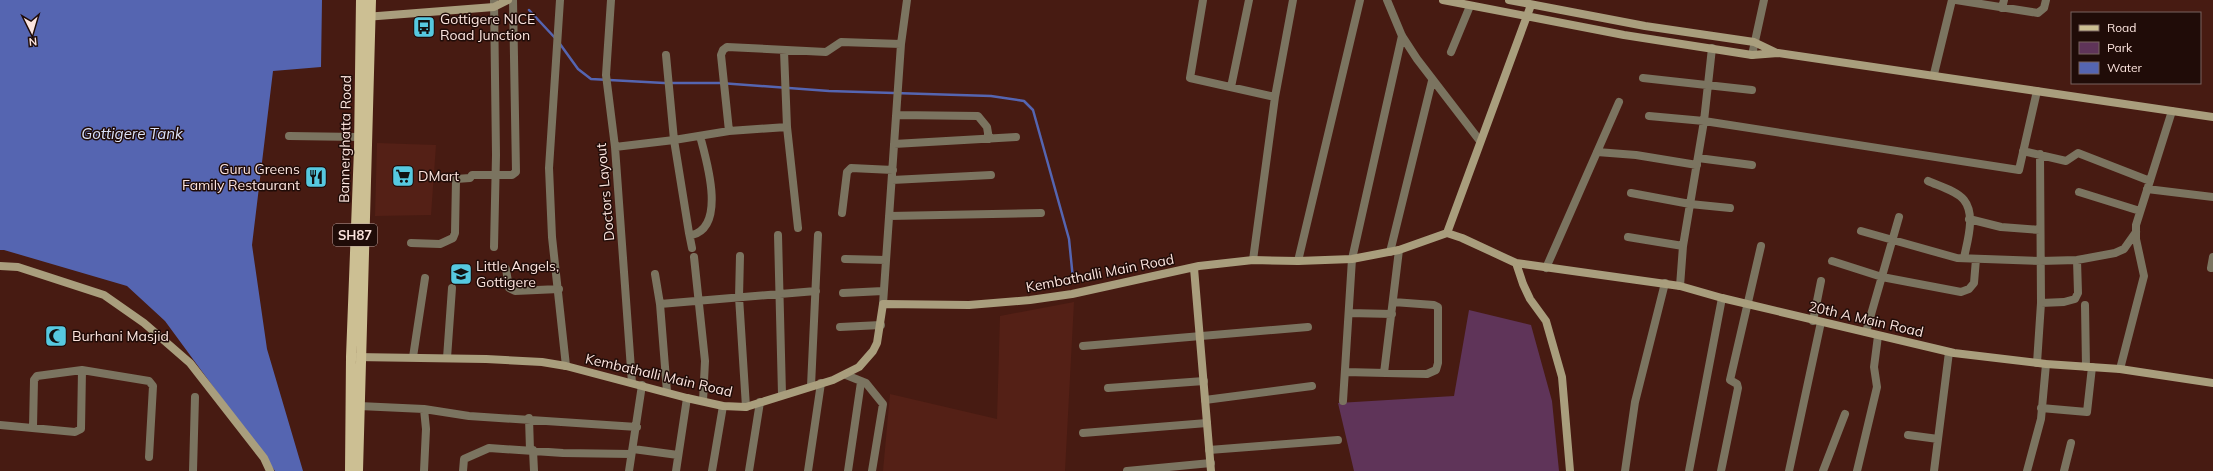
<svg xmlns="http://www.w3.org/2000/svg" width="2213" height="471" font-family="Mulish,sans-serif">
<style>
.built{fill:#542016}
.green{fill:#5f3459}
.water{fill:#5565b1}
.lines{fill:none;stroke-linecap:round;stroke-linejoin:round}
.stream{stroke:#5565b1;stroke-width:2.5}
.street{stroke:#7b7460;stroke-width:8}
.secondary{stroke:#a99e7d;stroke-width:8}
.primary{stroke:#ccbf93;stroke-width:10}
.labels{text-anchor:middle;dominant-baseline:central;stroke-width:3;stroke-linejoin:round;paint-order:stroke}
.shield{fill:#200c08;stroke:#baa39e;stroke-width:1}
.shield-label{font-size:13px;font-weight:bold;fill:#fce4de}
.poi-label{font-size:14px;fill:#fce4de;stroke:#200c08;text-anchor:start}
.street-label{font-size:14px;fill:#fce4de;stroke:#200c08}
.water-label{font-size:15px;font-style:italic;fill:#dbe1f7;stroke:#200c08}
</style>
<rect width="100%" height="100%" fill="#471b12"/>
<path class="built" d="M377 143 436 145 431 215 375 216Z
M1074 302 1065 471H883L890 394 997 419 1000 316Z"/>
<path class="green" d="M1469 310 1531 325 1552 401 1559 471H1354L1338 403 1454 396Z"/>
<path class="water" d="M0 0H322L321 67 273 71 252 245 267 349 303 471H275L165 321 127 286 4 250H0Z"/>
<g class="lines">
<path class="stream" d="M529 10 556 39
M560 44 578 69 591 79 664 83H720L829 91 991 96 1024 101 1033 110 1069 239 1073 279"/>
<path class="street" d="M560 0 549 168 552 237 566 366
M611 0 606 75 615 147 632 383
M1203 0 1190 78 1275 97
M1387 0 1402 36 1417 59 1480 141
M1956 0 2038 13 2044 8 2046 0
M2002 8 2004 0
M901 44 907 0
M1451 52 1470 6
M666 55 674 140 689 233 692 235C727 226 706 159 700 136
M1752 55 1764 0
M1934 74 1952 0
M1643 78 1752 90
M1231 87 1249 0
M896 115 978 116 987 127 989 139
M1649 116 1704 121 2019 170 2037 91
M787 127 798 228
M729 131 721 55 723 50 727 47 826 52 841 42 901 44 883 304
M289 136 359 137
M894 144 1016 137
M615 147 674 140 729 131 787 127 784 51
M2023 151 2066 161 2078 153 2150 181
M1597 152 1636 155 1697 165
M1698 158 1752 165
M892 180 991 175
M1928 181C1939 186 1957 191 1964 200 1976 215 1967 242 1964 258
M2147 189 2213 197
M2079 192 2140 211
M1631 193 1690 204 1730 208
M842 213 847 172 851 168 893 170
M889 216 1041 213
M1969 219 2001 227 2040 230
M1861 231 1957 258 2040 261 2077 260 2115 253 2124 249 2136 232
M689 233 692 248
M778 235 782 394
M1628 237 1683 246
M411 243 440 244 453 238 455 233 456 179 470 178 472 175H512L516 172 513 0
M494 247 496 155 494 0
M1390 252 1432 81
M740 256 739 297 746 407
M694 257 705 361 703 401
M845 259 886 260
M1253 260 1275 97 1293 0
M1298 261 1360 0
M1832 261 1882 277 1961 292 1969 289 1974 283 1976 259
M1546 268 1619 102
M2211 268 2213 257
M506 269 509 288 515 291 559 289
M655 274 660 304 667 392
M1680 286 1683 246 1704 121 1712 48
M843 293 883 291
M2041 303 2064 302 2075 299 2078 293 2077 260
M660 304 816 291
M2085 305 2086 367
M1349 313 1392 314
M1813 321 1821 281
M840 327 881 325
M1866 332 1899 217
M1083 346 1308 327
M413 357 425 278
M447 358 452 288
M2037 363 2041 303 2040 154
M2120 369 2144 276 2136 239V225L2172 111
M1345 372 1427 374 1436 370 1438 363V307L1434 305 1393 302
M1384 373 1399 250
M846 375 866 383 883 404 872 471
M811 386 818 235
M1108 388 1204 381
M1205 400 1312 386
M1343 401 1352 259 1402 36
M359 406 424 409 469 416 637 427
M2041 408 2087 412 2092 367
M424 409 426 429 424 471
M529 418 530 450
M0 425 75 432 81 429 82 370 149 381 153 386 149 457
M33 427 34 380 37 376 82 370
M1083 433 1207 423
M1908 435 1938 439
M633 449 678 455
M533 450 534 471
M1209 450 1338 440
M193 471 195 397
M463 471 464 459 489 448 563 453 631 454
M629 471 642 385
M676 471 687 398
M712 471 723 406
M749 471 760 402
M808 471 821 383
M848 471 861 382
M1127 471 1211 463
M1625 471 1635 402 1665 283
M1689 471 1722 298
M1721 471 1738 388 1737 384 1730 380 1761 246
M1789 471 1821 322
M1823 471 1845 414
M1857 471 1877 387 1874 367 1878 336
M1934 471 1949 352
M2027 471 2041 419 2046 364
M2064 471 2071 443"/>
<path class="secondary" d="M1443 0 1624 35 1752 55 1778 53C1923 73 2068 97 2213 117
M1509 0 1645 26 1754 42 1777 53
M365 17 494 7 508 0
M1447 233 1531 5
M1516 263 1523 284 1530 299 1546 321 1562 377 1570 471
M0 266 18 267 104 295 144 323 190 363 264 458 270 471
M1194 268 1211 471
M355 357 486 359 542 362 566 366 687 398 723 406 746 407 833 380 859 367 873 351 877 343 883 304 969 305 1030 300 1072 294 1199 266 1253 260 1298 261 1352 259 1399 250 1447 233 1462 238 1516 263 1680 286 1722 298 1954 353 2046 364 2120 369 2213 383"/>
<path class="primary" d="M350 471 351 357 359 149 361 0
M358 471 371 0"/>
</g>
<defs>
<g id="bus-square" transform="scale(1.15)"><rect x="-9" y="-9" width="18" height="18" rx="4" fill="#56c9e0" stroke="#200c08"/><path d="M-5-6H5V4H4V6H2V4H-2V6H-4V4H-5ZM-3.5-4V0h7V-4ZM-3.5 1.2v1.5H-2V1.2ZM2 1.2v1.5H3.5V1.2Z" fill="#111"/></g>
<g id="supermarket-square" transform="scale(1.15)"><rect x="-9" y="-9" width="18" height="18" rx="4" fill="#56c9e0" stroke="#200c08"/><path d="M-6-5.5h2.5l.6 2H6L4.5 2H-2.5L-4.4-4H-6ZM-1.5 3.2a1.3 1.3 0 1 0 .1 0ZM3 3.2a1.3 1.3 0 1 0 .1 0Z" fill="#111"/></g>
<g id="restaurant-square" transform="scale(1.15)"><rect x="-9" y="-9" width="18" height="18" rx="4" fill="#56c9e0" stroke="#200c08"/><path d="M-5-6h1v4h1v-4h1v4h1v-4h1v5L-1.5 .5V6h-2V.5L-5-1ZM5-6V6H3V1.5H1.5Q1.5-4 5-6Z" fill="#111"/></g>
<g id="school-square" transform="scale(1.15)"><rect x="-9" y="-9" width="18" height="18" rx="4" fill="#56c9e0" stroke="#200c08"/><path d="M0-5L7-2L0 1L-7-2ZM-4 1L0 2.5L4 1V4Q0 6-4 4Z" fill="#111"/></g>
<g id="mosque-square" transform="scale(1.15)"><rect x="-9" y="-9" width="18" height="18" rx="4" fill="#56c9e0" stroke="#200c08"/><path d="M3.5-4.9A6 6 0 1 0 3.5 4.9A5 5 0 1 1 3.5-4.9Z" fill="#111"/></g>
</defs>
<g fill-rule="evenodd">
<use href="#bus-square" x="424" y="27"/>
<use href="#supermarket-square" x="403" y="176"/>
<use href="#restaurant-square" x="316" y="177"/>
<use href="#school-square" x="461" y="274"/>
<use href="#mosque-square" x="56" y="336"/>
</g>
<g class="labels">
<rect class="shield" x="333" y="224" width="44" height="22" rx="3"/>
<g class="shield-label">
<text x="355" y="235">SH87</text>
</g>
<g class="poi-label">
<text x="440" y="19">Gottigere NICE<tspan x="440" dy="16">Road Junction</tspan></text>
<text x="300" y="169" text-anchor="end">Guru Greens<tspan x="300" dy="16">Family Restaurant</tspan></text>
<text x="418" y="176">DMart</text>
<text x="476" y="266">Little Angels,<tspan x="476" dy="16">Gottigere</tspan></text>
<text x="72" y="336">Burhani Masjid</text>
</g>
<g class="street-label">
<text transform="translate(345 139) rotate(-89)">Bannerghatta Road</text>
<text transform="translate(605 192) rotate(-95)">Doctors Layout</text>
<text transform="translate(1100 273) rotate(-11)">Kembathalli Main Road</text>
<text transform="translate(1866 319) rotate(13)">20th A Main Road</text>
<text transform="translate(659 375) rotate(13)">Kembathalli Main Road</text>
</g>
<g class="water-label">
<text x="132" y="133">Gottigere Tank</text>
</g>
</g>
<rect x="2071" y="12" width="130" height="72" fill="#200c08" stroke="#78625e"/>
<rect x="2079" y="25" width="20" height="6" fill="#ccbf93" stroke="#78625e"/>
<text x="2107" y="32" font-size="12" fill="#fce4de">Road</text>
<rect x="2079" y="42" width="20" height="12" fill="#5f3459" stroke="#78625e"/>
<text x="2107" y="52" font-size="12" fill="#fce4de">Park</text>
<rect x="2079" y="62" width="20" height="12" fill="#5565b1" stroke="#78625e"/>
<text x="2107" y="72" font-size="12" fill="#fce4de">Water</text>
<g transform="translate(32 32) rotate(175)" stroke="#200c08" stroke-width="3" paint-order="stroke">
<path d="M0-3L7 15L0 10L-7 15Z" fill="#fce4de"/>
<text y="-6" font-size="11" font-weight="bold" text-anchor="middle" fill="#fce4de">N</text>
</g>
</svg>
